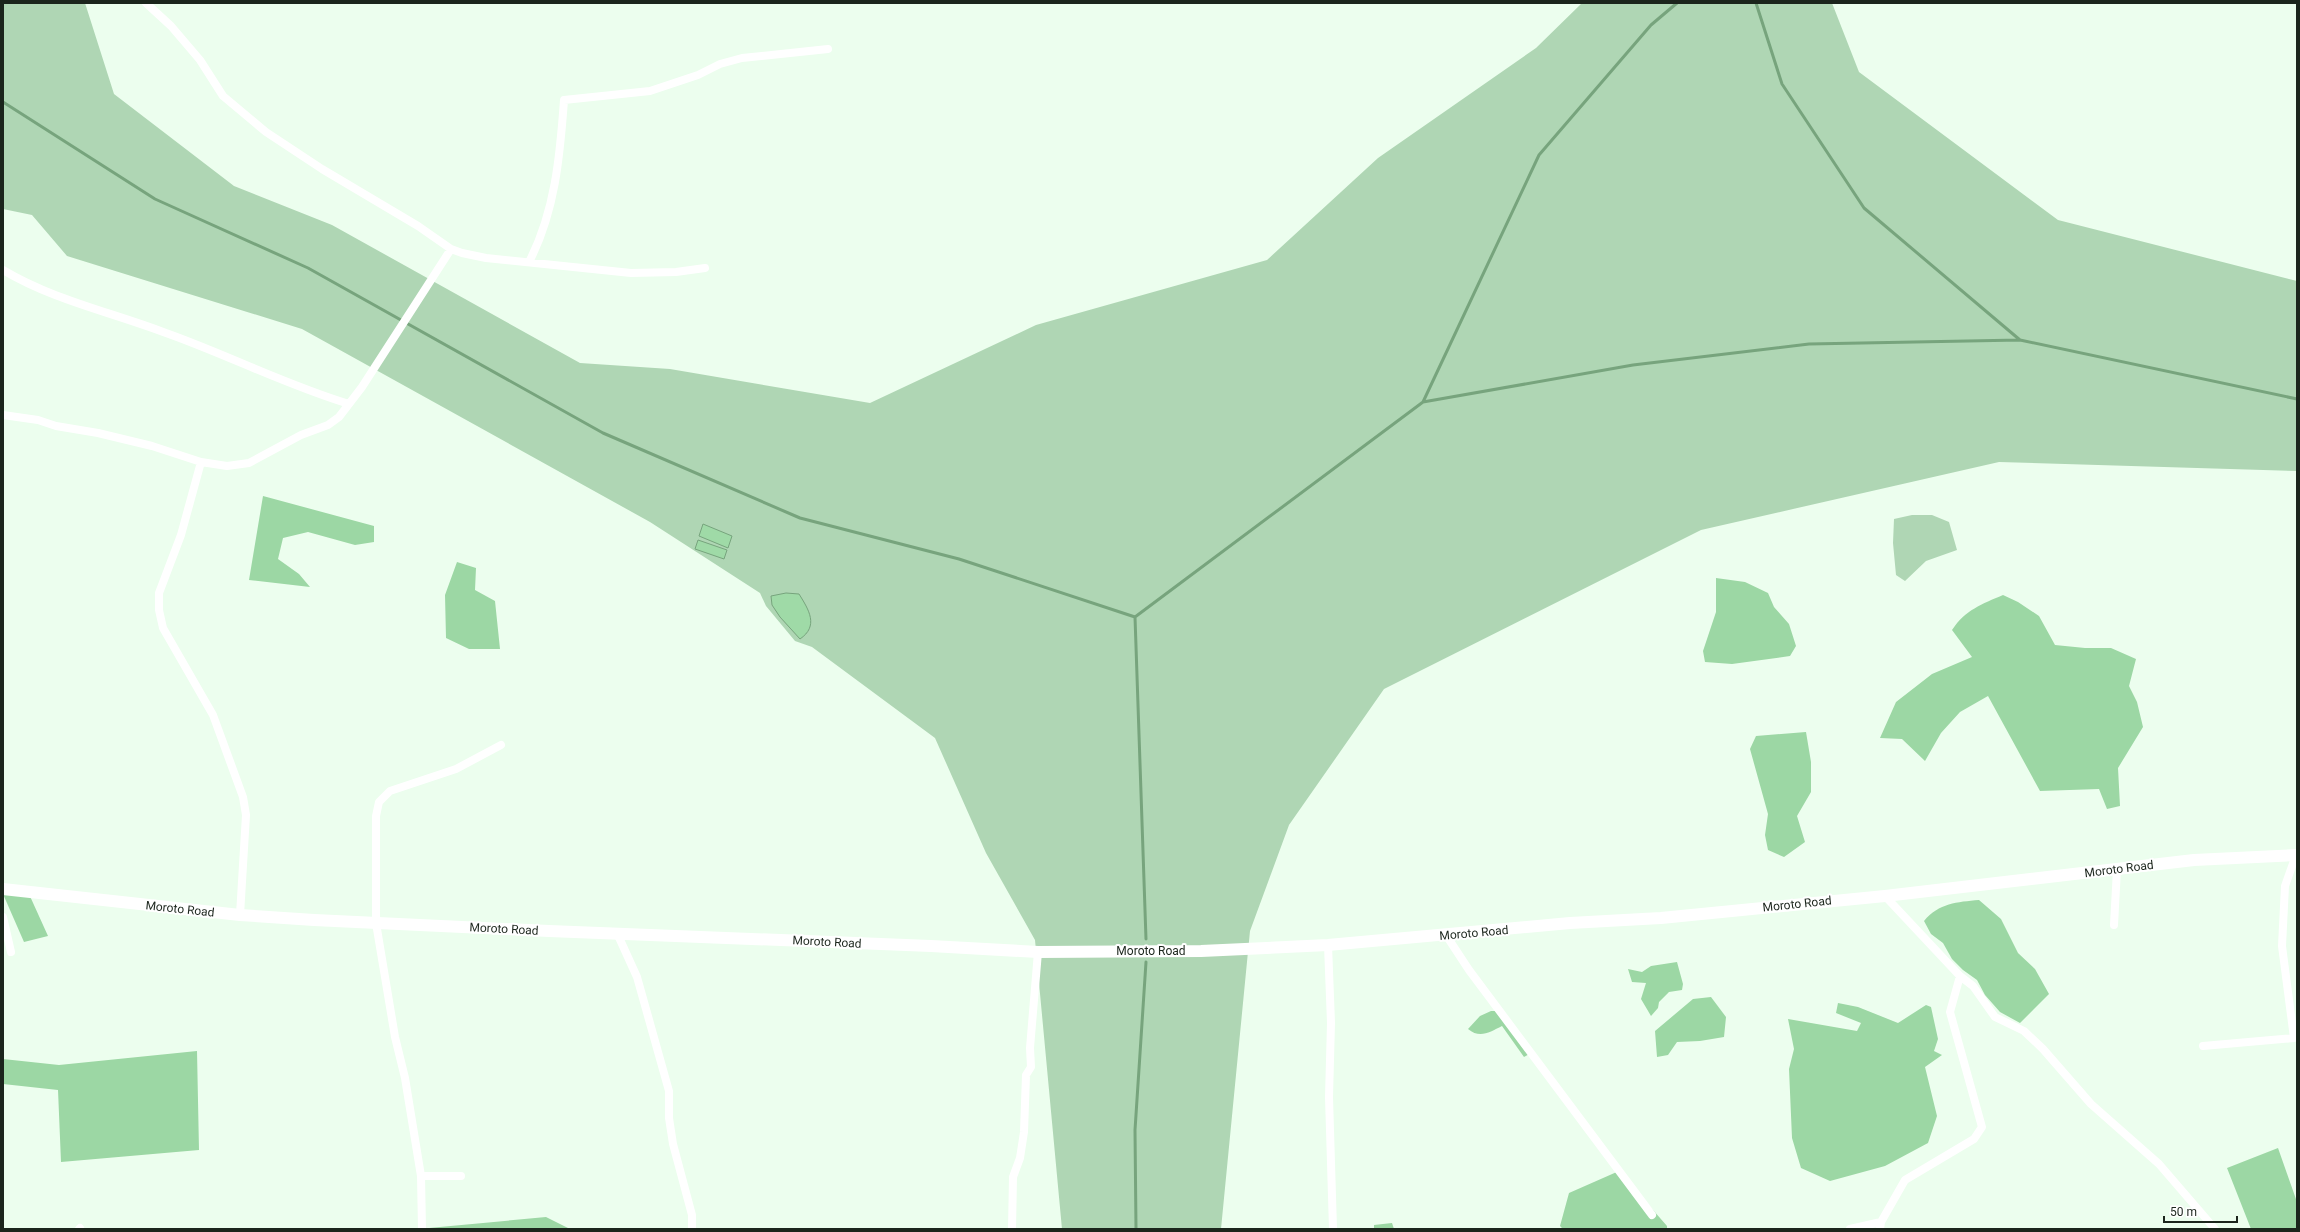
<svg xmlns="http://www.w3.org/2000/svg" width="2300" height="1232" font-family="Roboto,sans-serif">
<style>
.green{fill:#afd6b4}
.forest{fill:#9cd7a4}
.water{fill:#9fdaa7;stroke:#77a47d}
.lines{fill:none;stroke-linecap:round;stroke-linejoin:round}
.stream{stroke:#77a47d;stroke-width:3}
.street{stroke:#fff;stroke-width:8}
.secondary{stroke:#fff;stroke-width:12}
.labels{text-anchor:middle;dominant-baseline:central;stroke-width:4;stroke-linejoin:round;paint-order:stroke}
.street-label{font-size:12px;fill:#1b251c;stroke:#fff}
</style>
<rect width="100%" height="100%" fill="#ecfeee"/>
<path class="green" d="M3 3H85L114 94 234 186 332 225 580 363 670 369 870 403 1036 325 1267 260 1378 158 1536 48 1582 3H1832L1859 72 2058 220 2297 281V471L1999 462 1701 530 1384 689 1289 825 1250 931 1221 1229H1062L1035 940 986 853 935 738 812 647 795 641 766 606 760 593 650 522 302 329 67 256 32 215 3 209Z
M1912 515H1932L1949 522 1957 550 1926 561 1905 581 1896 575 1893 543 1894 519Z"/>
<path class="forest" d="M263 496 374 526V542L355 545 308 532 283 538 278 559 299 574 310 587 249 580Z
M457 562 476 568 475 590 495 601 500 649H469L446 638 445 595Z
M1716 578 1745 582 1768 593 1774 607 1789 624 1796 646 1790 656 1732 664 1705 662 1703 651 1716 612Z
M2003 595 2018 602 2039 616 2055 645 2085 648H2111L2136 659 2129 686 2137 702 2143 727 2118 768 2120 806 2107 809 2099 789 2040 791 1988 696 1960 712 1941 733 1925 761 1902 739 1880 738 1896 702 1932 674 1972 657 1952 630C1965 610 1982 604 2003 595Z
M1806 732 1811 762V792L1797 816 1805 842 1784 857 1768 850 1765 835 1768 814 1750 749 1756 736Z
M3 894H29L48 936 24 942Z
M1979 900 2001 919 2018 953 2035 969 2049 994 2020 1023 2000 1012 1985 995 1977 980 1963 970 1952 959 1943 943 1931 934 1924 921C1939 903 1957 902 1979 900Z
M1677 962 1683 984 1682 990 1669 992 1659 1002 1658 1008 1651 1016 1641 999 1646 983 1632 982 1628 969 1642 972 1651 966Z
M1711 997 1726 1017 1724 1037 1700 1041 1677 1042 1668 1055 1657 1057 1655 1031 1693 999Z
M1838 1003 1858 1007 1898 1023 1926 1005 1931 1007 1938 1039 1934 1051 1942 1055 1925 1067 1937 1116 1928 1143 1885 1166 1830 1181 1801 1168 1792 1138 1789 1069 1794 1049 1788 1019 1857 1031 1861 1023 1836 1013Z
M1491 1011H1498L1531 1053 1524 1057 1502 1026C1490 1032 1480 1039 1468 1029L1480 1016Z
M197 1051 199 1150 61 1162 58 1090 3 1084V1059L59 1065Z
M2278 1148 2297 1202V1229H2251L2227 1168Z
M1619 1171 1667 1226V1229H1563L1560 1226 1569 1193Z
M546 1217 570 1229H429V1228Z
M1392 1223 1394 1229H1374V1225Z"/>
<path class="water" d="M703 524 732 536 728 548 699 536Z
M698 540 727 550 724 559 695 549Z
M786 593 799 594C809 610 819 626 800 639L780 617 772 605 771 596Z"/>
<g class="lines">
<path class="stream" d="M1756 3 1782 84 1864 208 2020 340
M3 102 155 199 308 268 603 433 800 518 959 559 1135 617
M1423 402 1539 155 1651 25 1677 3
M1135 617 1423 402 1633 365 1809 344 2020 340 2297 399
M1135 617 1146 939
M1136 1229 1135 1130 1146 962"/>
<path class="street" d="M146 3 171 26 200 60 223 96 266 132 322 169 418 226 451 249 462 253 486 258 631 273 676 272 705 268
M529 262C555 212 560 156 564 100L650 91 698 75 720 64 742 58 828 49
M3 270C53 300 111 312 166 333 228 355 286 385 349 404
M3 415 38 420 56 426 98 433 152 446 201 462
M1885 896 1960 976 1973 986 1995 1017 2024 1031 2043 1049 2091 1104 2159 1164 2215 1229
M240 915 246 815 243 797 213 715 163 628 159 610V593L181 535 201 462 227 466 249 463 301 435 328 425 339 417 362 387 451 249
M3 917 11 952
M2114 925 2117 869
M617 933 637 977 669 1091V1118L673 1144 692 1215V1229
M1446 935 1469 970 1652 1215
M1328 945 1331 1023 1329 1097 1333 1229
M2203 1046 2294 1038 2282 946 2285 886 2296 855
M421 1176H461
M79 1229 80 1228
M422 1229 421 1176 405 1078 395 1037 376 923V816L379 802 390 791 456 769 501 745
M1012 1229 1013 1177 1020 1158 1024 1132 1026 1075 1031 1067 1030 1048 1038 952
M1850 1229 1881 1222
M1880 1229 1881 1222 1905 1180 1974 1139 1982 1127 1950 1012 1960 976"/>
<path class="secondary" d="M3 889 240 915 314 920 549 931 931 946 1038 952 1201 951 1328 945 1570 923 1661 918 1885 896 2194 860 2297 855"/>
</g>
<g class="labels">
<g class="street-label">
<text transform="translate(2119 869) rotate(-7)">Moroto Road</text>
<text transform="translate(1797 904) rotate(-6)">Moroto Road</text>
<text transform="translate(180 909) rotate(6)">Moroto Road</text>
<text transform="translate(504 929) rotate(3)">Moroto Road</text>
<text transform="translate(1474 933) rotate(-5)">Moroto Road</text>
<text transform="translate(827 942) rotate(3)">Moroto Road</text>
<text x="1151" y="951">Moroto Road</text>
</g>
</g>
<rect width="2300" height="1232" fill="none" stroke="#1b251c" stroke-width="8"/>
<path d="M2164 1216v6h73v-6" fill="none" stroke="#1b251c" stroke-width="2"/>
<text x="2170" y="1216" font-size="12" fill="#1b251c" stroke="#ffffff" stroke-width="3" paint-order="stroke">50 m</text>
</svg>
